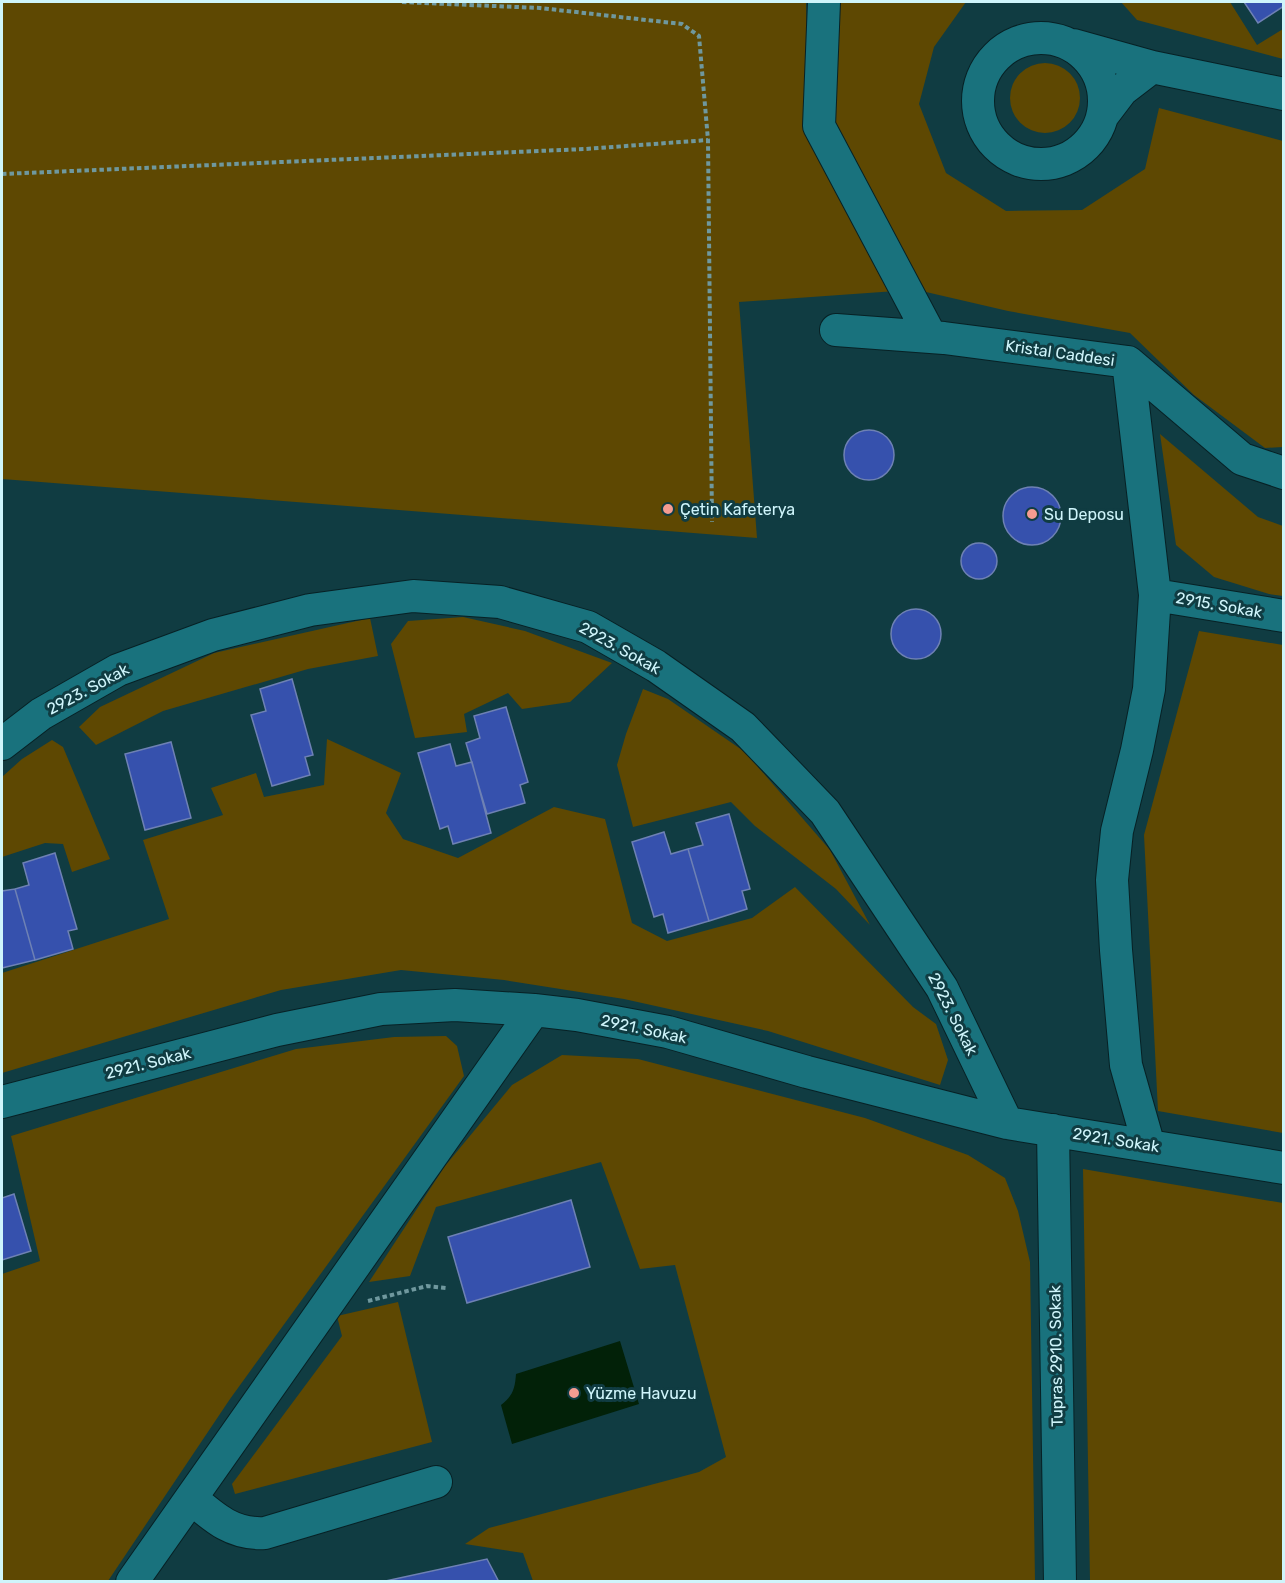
<svg xmlns="http://www.w3.org/2000/svg" width="1285" height="1583" font-family="Rubik,sans-serif">
<style>
.green{fill:#5e4802}
.water{fill:#022108}
.building{fill:#3651ad;stroke:#6e81b4;stroke-width:1.5}
.lines{fill:none;stroke-linecap:round;stroke-linejoin:round}
.minor-casing{stroke:#072125;stroke-width:34}
.path{stroke:#6f989e;stroke-width:4;stroke-dasharray:4.5 3;stroke-linecap:butt}
.minor{stroke:#19727d;stroke-width:32}
.poi-dot{fill:#f59c91;stroke:#103c42;stroke-width:2}
.labels{text-anchor:middle;dominant-baseline:central;stroke-width:6;stroke-linejoin:round;paint-order:stroke}
.street-label{font-size:16px;fill:#cff5fb;stroke:#103c42}
.poi-label{font-size:16px;fill:#cff5fb;stroke:#103c42;text-anchor:start}
</style>
<rect width="100%" height="100%" fill="#103c42"/>
<path class="green" d="M2 2H806L810 138 896 291 739 302 757 538 2 479Z
M837 2H966L934 47 919 104 946 173 1006 211 1082 210 1145 169 1159 108 1283 141V447L1265 448 1194 395 1130 333 1008 311 926 292 835 126Z
M1121 2H1230L1257 45 1283 29V59L1137 20Z
M1010 98a35 35 0 1 1 70 0a35 35 0 1 1-70 0Z
M1160 434 1258 517 1283 526V596L1269 594 1214 577 1176 545Z
M463 617 525 631 612 663 570 702 522 709 508 693 464 714 467 732 415 738 391 644 408 621Z
M370 618 378 656 308 669 163 711 96 745 79 727 100 707 214 653Z
M1199 631 1283 645V1133L1158 1111 1144 835Z
M643 689 668 699 745 752 830 850 870 925 836 889 755 826 731 802 633 827 617 765 626 734Z
M327 739 401 773 386 813 403 839 458 858 554 807 605 819 632 923 667 941 752 918 795 887 913 1007 936 1024 948 1060 940 1085 768 1031 624 999 504 980 401 970 281 990 2 1073V973L169 919 143 840 223 815 211 788 256 773 264 797 324 785Z
M52 740 63 747 110 859 72 872 63 844 45 843 2 857V777L22 759Z
M446 1036 457 1046 464 1076 230 1399 108 1581H2V1274L40 1261 11 1136 296 1049 394 1037Z
M562 1055 638 1059 865 1118 968 1155 1005 1178 1018 1211 1030 1262 1035 1581H533L523 1553 465 1544 489 1528 699 1472 726 1457 675 1265 640 1269 601 1162 436 1207 410 1276 369 1282 445 1166 512 1085Z
M1083 1169 1283 1203V1581H1090Z
M398 1302 432 1442 235 1494 232 1484 342 1336 337 1316Z"/>
<path class="water" d="M620 1341 639 1404 512 1444 501 1405C513 1396 515 1388 516 1374Z"/>
<path class="building" d="M1244 2H1284V6L1258 23Z
M844 455a25 25 0 1 1 50 0a25 25 0 1 1-50 0Z
M1003 516a29 29 0 1 1 58 0a29 29 0 1 1-58 0Z
M961 561a18 18 0 1 1 36 0a18 18 0 1 1-36 0Z
M891 634a25 25 0 1 1 50 0a25 25 0 1 1-50 0Z
M292 679 313 755 305 757 310 775 272 786 251 715 266 711 260 689Z
M506 707 528 782 520 785 525 803 487 814 466 743 480 738 474 716Z
M171 742 191 818 145 830 125 754Z
M450 744 456 766 472 762 491 833 453 844 448 826 440 829 418 753Z
M729 814 750 889 742 891 747 909 709 921 688 849 703 845 696 823Z
M664 832 671 854 688 849 709 921 668 933 663 914 654 917 632 842Z
M55 853 77 929 68 931 73 949 35 960 15 889 29 885 23 863Z
M15 889 35 960 2 968V891Z
M14 1194 31 1251 2 1260V1198Z
M571 1200 590 1267 467 1303 448 1237Z
M487 1559 499 1582H381Z"/>
<g class="lines">
<g class="minor-casing">
<path id="minor" d="M824 2 819 126 931 337
M978 101a63 63 0 1 1 126 0a63 63 0 1 1-126 0Z
M1073 45 1152 67 1122 90 1103 115
M1152 67 1284 94
M836 330 944 338 1128 362 1242 459 1284 473
M1128 362 1155 595 1149 689 1137 750 1117 831 1112 880 1116 950 1126 1065 1149 1146
M1155 595 1284 616
M2 744 41 714 118 670 213 635 310 610 413 596 500 602 588 627 656 666 743 727 825 812 942 988 1007 1123
M2 1102 277 1030 381 1009 455 1005 534 1010 577 1015 668 1032 807 1072 1007 1123 1284 1168
M1053 1130 1060 1582
M191 1498C214 1518 233 1535 265 1533L436 1482
M132 1582 534 1010"/>
</g>
<path class="path" d="M402 2 540 8 682 24 699 36 708 140 712 522
M2 174 585 149 708 140
M368 1301 427 1286 446 1288"/>
<use href="#minor" class="minor"/>
</g>
<g class="poi-dot">
<circle cx="668" cy="509" r="6"/>
<circle cx="1032" cy="514" r="6"/>
<circle cx="574" cy="1393" r="6"/>
</g>
<g class="labels">
<g class="street-label">
<text transform="translate(1060 353) rotate(8)">Kristal Caddesi</text>
<text transform="translate(1219 605) rotate(10)">2915. Sokak</text>
<text transform="translate(620 648) rotate(29)">2923. Sokak</text>
<text transform="translate(88 689) rotate(-28)">2923. Sokak</text>
<text transform="translate(953 1014) rotate(63)">2923. Sokak</text>
<text transform="translate(644 1029) rotate(12)">2921. Sokak</text>
<text transform="translate(148 1063) rotate(-14)">2921. Sokak</text>
<text transform="translate(1116 1140) rotate(9)">2921. Sokak</text>
<text transform="translate(1056 1356) rotate(-91)">Tupras 2910. Sokak</text>
</g>
<g class="poi-label">
<text x="680" y="509">Çetin Kafeterya</text>
<text x="1044" y="514">Su Deposu</text>
<text x="586" y="1393">Yüzme Havuzu</text>
</g>
</g>
<rect width="1285" height="1583" fill="none" stroke="#cff5fb" stroke-width="6"/>
</svg>
